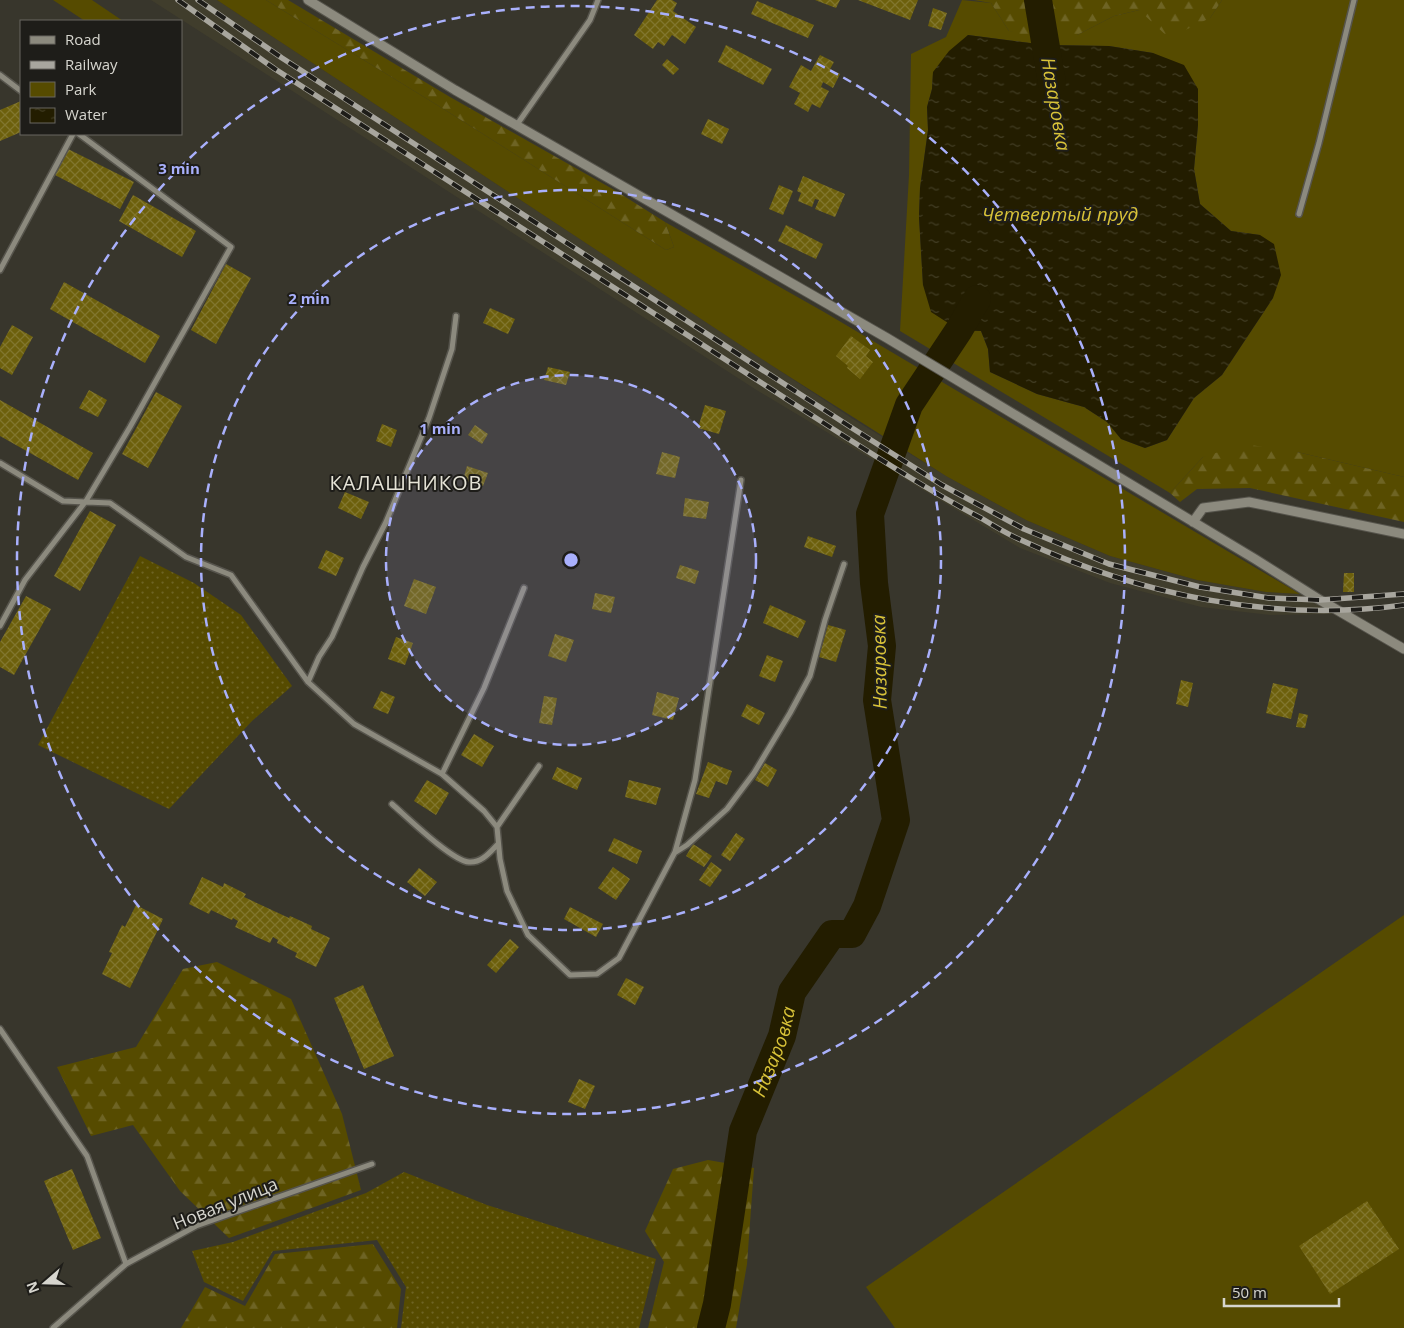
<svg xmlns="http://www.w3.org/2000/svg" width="1404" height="1328" font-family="'Open Sans',sans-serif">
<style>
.built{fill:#403d2c}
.green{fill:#564b00;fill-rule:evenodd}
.forest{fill:url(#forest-firs)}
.garden{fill:url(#garden-dots)}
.water{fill:url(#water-ripples)}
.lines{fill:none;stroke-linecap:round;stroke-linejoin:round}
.river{stroke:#231d00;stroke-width:28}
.building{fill:url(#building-cross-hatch)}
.minor-casing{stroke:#56544c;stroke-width:8}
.tertiary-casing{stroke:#56544c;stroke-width:11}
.minor{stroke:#8c8a7e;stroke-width:5}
.tertiary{stroke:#8c8a7e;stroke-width:9}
.rail-casing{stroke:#a8a69e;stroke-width:5.5}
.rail{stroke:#1e1d19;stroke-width:4;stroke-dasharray:11;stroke-linecap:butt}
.ring{fill:none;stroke:#a9b0fc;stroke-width:2.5;stroke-dasharray:9 6}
.labels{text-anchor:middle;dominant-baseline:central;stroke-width:4;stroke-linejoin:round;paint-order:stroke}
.street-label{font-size:18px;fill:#d6d5ce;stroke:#1e1d19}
.water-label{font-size:19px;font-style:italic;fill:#d8c238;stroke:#1e1d19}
.quarter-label{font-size:20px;letter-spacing:1px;fill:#e5e3d6;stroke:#1e1d19}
.centre{fill:#a9b0fc;stroke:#1e1d19;stroke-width:2.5}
.ring-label{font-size:15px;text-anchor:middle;font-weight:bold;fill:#a9b0fc;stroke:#1e1d19;stroke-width:4;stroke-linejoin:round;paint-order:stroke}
</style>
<defs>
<pattern id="forest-firs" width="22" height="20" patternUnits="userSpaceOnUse" patternTransform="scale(1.25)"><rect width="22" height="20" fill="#564b00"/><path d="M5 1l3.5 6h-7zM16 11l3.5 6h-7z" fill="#6e6424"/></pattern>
<pattern id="garden-dots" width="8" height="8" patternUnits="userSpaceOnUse" patternTransform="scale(1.25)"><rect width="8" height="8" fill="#564b00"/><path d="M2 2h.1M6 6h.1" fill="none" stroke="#6e6424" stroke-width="1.8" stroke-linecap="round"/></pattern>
<pattern id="water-ripples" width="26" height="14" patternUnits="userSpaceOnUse" patternTransform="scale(1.25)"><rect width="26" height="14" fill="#231d00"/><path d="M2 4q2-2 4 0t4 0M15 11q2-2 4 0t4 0" fill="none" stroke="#423d24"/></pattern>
<pattern id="building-cross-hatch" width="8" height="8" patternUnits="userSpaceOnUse" patternTransform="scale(1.25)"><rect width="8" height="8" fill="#6d600c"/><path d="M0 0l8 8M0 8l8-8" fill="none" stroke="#81762e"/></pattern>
</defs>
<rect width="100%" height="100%" fill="#38362c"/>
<path class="built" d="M151 0H217L853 419 946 476 1026 520 1110 556 1197 580 1266 592 1300 594 1334 614 1270 615 1201 607 1110 583 1020 548 755 389Z"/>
<path class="green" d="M53 0H92L123 21H85Z
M217 0H266L442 108 666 250 674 247 665 222 824 312 1300 594 1266 592 1197 580 1110 556 1026 520 946 476 771 365Z
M962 0 991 3 1009 31 1077 35 1114 16 1139 10 1210 18 1222 0H1404V477L1297 452 1203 457 1170 493 900 331 909 175 911 54 946 37ZM968 35 1046 45 1109 46 1153 53 1198 89V125L1194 169 1200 204 1231 231 1260 235 1273 298 1222 375 1194 398 1167 440 1145 448 1121 439 1107 422 1084 407 1037 394 990 372 988 349 981 331 959 330 923 285 919 217 920 188 928 130 927 107 932 89 933 73Z
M1404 915V1328H895L866 1287Z"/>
<path class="forest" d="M266 0H288L450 97 616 191 665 222 674 247 666 250 442 108Z
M974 0H1222L1210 18 1169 38 1139 10 1114 16 1077 35 1037 38 1009 31 991 3Z
M1244 444 1297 452 1404 477V522L1250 488 1197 489 1180 502 1170 493 1203 457Z
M217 962 291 999 342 1114 361 1190 229 1238 180 1191 133 1125 91 1136 57 1067 136 1047 183 969Z
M708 1160 754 1168 747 1264 736 1328H648L664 1262 645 1231 673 1169Z
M373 1244 401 1289 397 1328H181L205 1287 245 1306 275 1254Z"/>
<path class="garden" d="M140 556 194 583 241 615 292 686 252 721 169 809 38 745Z
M404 1172 487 1205 656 1259 639 1328H401L406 1287 377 1240 273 1251 243 1301 204 1282 192 1251 233 1242 366 1193Z"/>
<path class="water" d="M968 35 1046 45 1109 46 1153 53 1184 65 1198 89V125L1194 169 1200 204 1231 231 1260 235 1274 244 1281 275 1273 298 1222 375 1194 398 1167 440 1145 448 1121 439 1107 422 1084 407 1037 394 990 372 988 349 981 331 959 330 931 312 923 285 919 217 920 188 928 130 927 107 932 89 933 72 949 51Z"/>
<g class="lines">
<g class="river">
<path d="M1038 0 1052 83"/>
<path id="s1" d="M711 1328 717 1304 743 1131 782 1036 792 992 832 934H852L867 906 896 820 877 700 882 646 874 583 870 514 909 405 959 330 977 299"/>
</g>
</g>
<path class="building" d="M657 0H672L677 3 673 11 696 27 685 44 672 35 664 46 658 42 653 49 634 35Z
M815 0H840L836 8Z
M858 0H918L910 20Z
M757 1 814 25 808 38 751 14Z
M933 8 947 13 941 30 928 26Z
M726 45 772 69 763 85 718 62Z
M820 55 834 62 830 69 840 74 833 88 823 82 821 87 829 91 820 108 812 104 808 112 794 104 800 93 789 87 801 65 811 71Z
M667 59 679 69 673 75 662 65Z
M21 101V132L0 141V110Z
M708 119 729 129 722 144 701 134Z
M68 149 134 182 120 209 55 175Z
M803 176 845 194 835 217 815 209 819 200 815 199 812 207 798 201 801 193 797 191Z
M779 185 793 191 783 215 769 209Z
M133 195 196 231 182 257 119 221Z
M786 225 823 244 816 259 778 241Z
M226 264 251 278 216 344 191 330Z
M64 282 160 336 145 363 50 309Z
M490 308 515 319 508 334 483 323Z
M12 325 33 337 12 375 0 368V347Z
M851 336 870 350 866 356 873 362 860 379 847 368 848 366 836 356Z
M548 367 570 372 566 385 544 380Z
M89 390 107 400 98 417 79 408Z
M156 392 182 406 148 468 122 454Z
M0 400 93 453 78 480 0 436Z
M705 405 726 411 719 434 698 428Z
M382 424 397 430 391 447 376 441Z
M475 425 488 434 482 444 468 435Z
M662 452 680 457 675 478 656 474Z
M467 466 488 473 483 486 463 480Z
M345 492 369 502 361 519 338 508Z
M685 498 709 502 706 519 683 516Z
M90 511 116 525 80 591 54 576Z
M808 536 836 546 832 557 804 547Z
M326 550 344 558 336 576 318 568Z
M680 565 699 571 695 584 676 578Z
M1344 573H1354V592H1343Z
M414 579 436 587 426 614 404 606Z
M595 593 615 597 611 613 592 609Z
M26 596 51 609 14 675 0 667V642Z
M770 605 806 621 798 638 763 623Z
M828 625 846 630 836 662 819 657Z
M555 634 574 640 566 662 548 656Z
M396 637 413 643 405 665 388 659Z
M767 655 783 661 775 682 759 676Z
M1181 680 1193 683 1188 707 1176 704Z
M1273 683 1298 689 1291 719 1266 713Z
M381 691 395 697 388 714 373 708Z
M657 692 679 698 673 720 652 715Z
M544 696 557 698 552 725 539 723Z
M747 704 765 713 759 725 741 716Z
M1299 713 1308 715 1305 728 1296 727Z
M474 734 494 746 482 767 461 755Z
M708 762 732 771 727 785 716 781 709 798 696 794Z
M765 763 777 770 768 787 755 780Z
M557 767 582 778 577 790 552 779Z
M427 780 449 793 436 815 414 801Z
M629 780 661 788 656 805 625 797Z
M736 833 745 839 730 861 721 855Z
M614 838 642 851 637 864 608 851Z
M693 844 712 856 704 867 686 856Z
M711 862 722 870 710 887 699 880Z
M613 867 630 879 616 900 598 888Z
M419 868 437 882 425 896 407 882Z
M202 877 223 887 224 883 246 894 244 897 289 918 290 916 312 926 311 929 330 938 316 967 295 957 297 953 277 943 278 940 273 937 270 943 235 927 238 921 233 918 232 920 211 910 209 914 189 904Z
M136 905 163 919 130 988 102 974 112 953 109 952 122 925 125 927Z
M570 907 603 924 596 937 564 919Z
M510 939 519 947 496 973 487 965Z
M626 978 644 987 635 1005 617 995Z
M363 985 394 1056 364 1069 334 998Z
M579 1079 595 1086 585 1109 568 1102Z
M72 1169 101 1238 73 1250 44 1181Z
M1367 1201 1399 1249 1330 1294 1299 1246Z"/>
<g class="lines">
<g class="minor-casing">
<path id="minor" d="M0 75 21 91
M516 126 590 20 598 0
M1299 214 1319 143 1354 0
M0 270 73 134
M0 463 63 501 110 503 186 557 231 575 308 682 354 724 442 774 484 811 497 827 500 859 507 891 528 935 570 975 597 974 619 958 675 852 695 780 741 480
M0 626 25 580 86 501 130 427 231 247 79 134
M308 682 319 657 332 637 363 567 386 522 429 418 452 349 456 316
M442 774 484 688 524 588
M392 804C407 817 452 861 469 862 482 863 490 852 498 844
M497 827 539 766
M676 852 687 845 727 809 754 773 790 713 810 676 825 620 844 564
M0 1029 87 1156 126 1264
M53 1328 126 1264 196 1226 372 1164"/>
</g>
<g class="tertiary-casing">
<path id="tertiary" d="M308 0 455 90 887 338 1255 559 1320 600 1404 649
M1193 522 1203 508 1249 502 1404 534"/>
</g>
<use href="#minor" class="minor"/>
<use href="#tertiary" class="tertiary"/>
<g class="rail-casing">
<path id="rail" d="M178 0 275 69 847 438C891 466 935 494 981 518 994 526 1007 534 1021 540 1139 595 1274 623 1404 605
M198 0 282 58 852 428 942 485 1024 529 1109 564 1200 587 1269 598 1320 600 1404 594"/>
</g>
<use href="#rail" class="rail"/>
</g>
<circle cx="571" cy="560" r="185" fill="#a9b0fc" fill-opacity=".12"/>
<g class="ring">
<circle cx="571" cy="560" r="185"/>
<circle cx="571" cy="560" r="370"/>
<circle cx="571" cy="560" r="554"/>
</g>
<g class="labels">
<g class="street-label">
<text transform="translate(225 1203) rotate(-22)">Новая улица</text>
</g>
<g class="water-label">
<text transform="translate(1056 104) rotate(80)">Назаровка</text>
<text x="1060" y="214">Четвертый пруд</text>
<text transform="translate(879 662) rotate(-91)">Назаровка</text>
<text stroke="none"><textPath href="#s1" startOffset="285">Назаровка</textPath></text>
</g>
<g class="quarter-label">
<text x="406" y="482">КАЛАШНИКОВ</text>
</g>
</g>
<circle cx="571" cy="560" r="8" class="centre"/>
<g class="ring-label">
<text x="179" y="174">3 min</text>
<text x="309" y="304">2 min</text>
<text x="440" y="434">1 min</text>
</g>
<rect x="20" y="20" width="162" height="115" fill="#1e1d19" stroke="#686761"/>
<rect x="30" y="36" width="25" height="8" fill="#8c8a7e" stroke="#686761"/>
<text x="65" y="45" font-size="15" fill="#d6d5ce">Road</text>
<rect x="30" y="61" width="25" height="8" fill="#a8a69e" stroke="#686761"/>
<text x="65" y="70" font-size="15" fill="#d6d5ce">Railway</text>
<rect x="30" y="82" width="25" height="15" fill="#564b00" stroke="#686761"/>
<text x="65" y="95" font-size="15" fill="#d6d5ce">Park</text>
<rect x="30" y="108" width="25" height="15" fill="url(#water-ripples)" stroke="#686761"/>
<text x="65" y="120" font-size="15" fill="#d6d5ce">Water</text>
<g transform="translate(45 1283) rotate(250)" stroke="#1e1d19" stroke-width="4" paint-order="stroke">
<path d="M0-4L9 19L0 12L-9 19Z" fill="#d6d5ce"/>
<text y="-8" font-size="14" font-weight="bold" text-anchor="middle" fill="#d6d5ce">N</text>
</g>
<path d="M1224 1298v8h115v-8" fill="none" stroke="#d6d5ce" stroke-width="2.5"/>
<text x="1232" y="1298" font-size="15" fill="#d6d5ce" stroke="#1e1d19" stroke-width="4" paint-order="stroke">50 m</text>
</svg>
